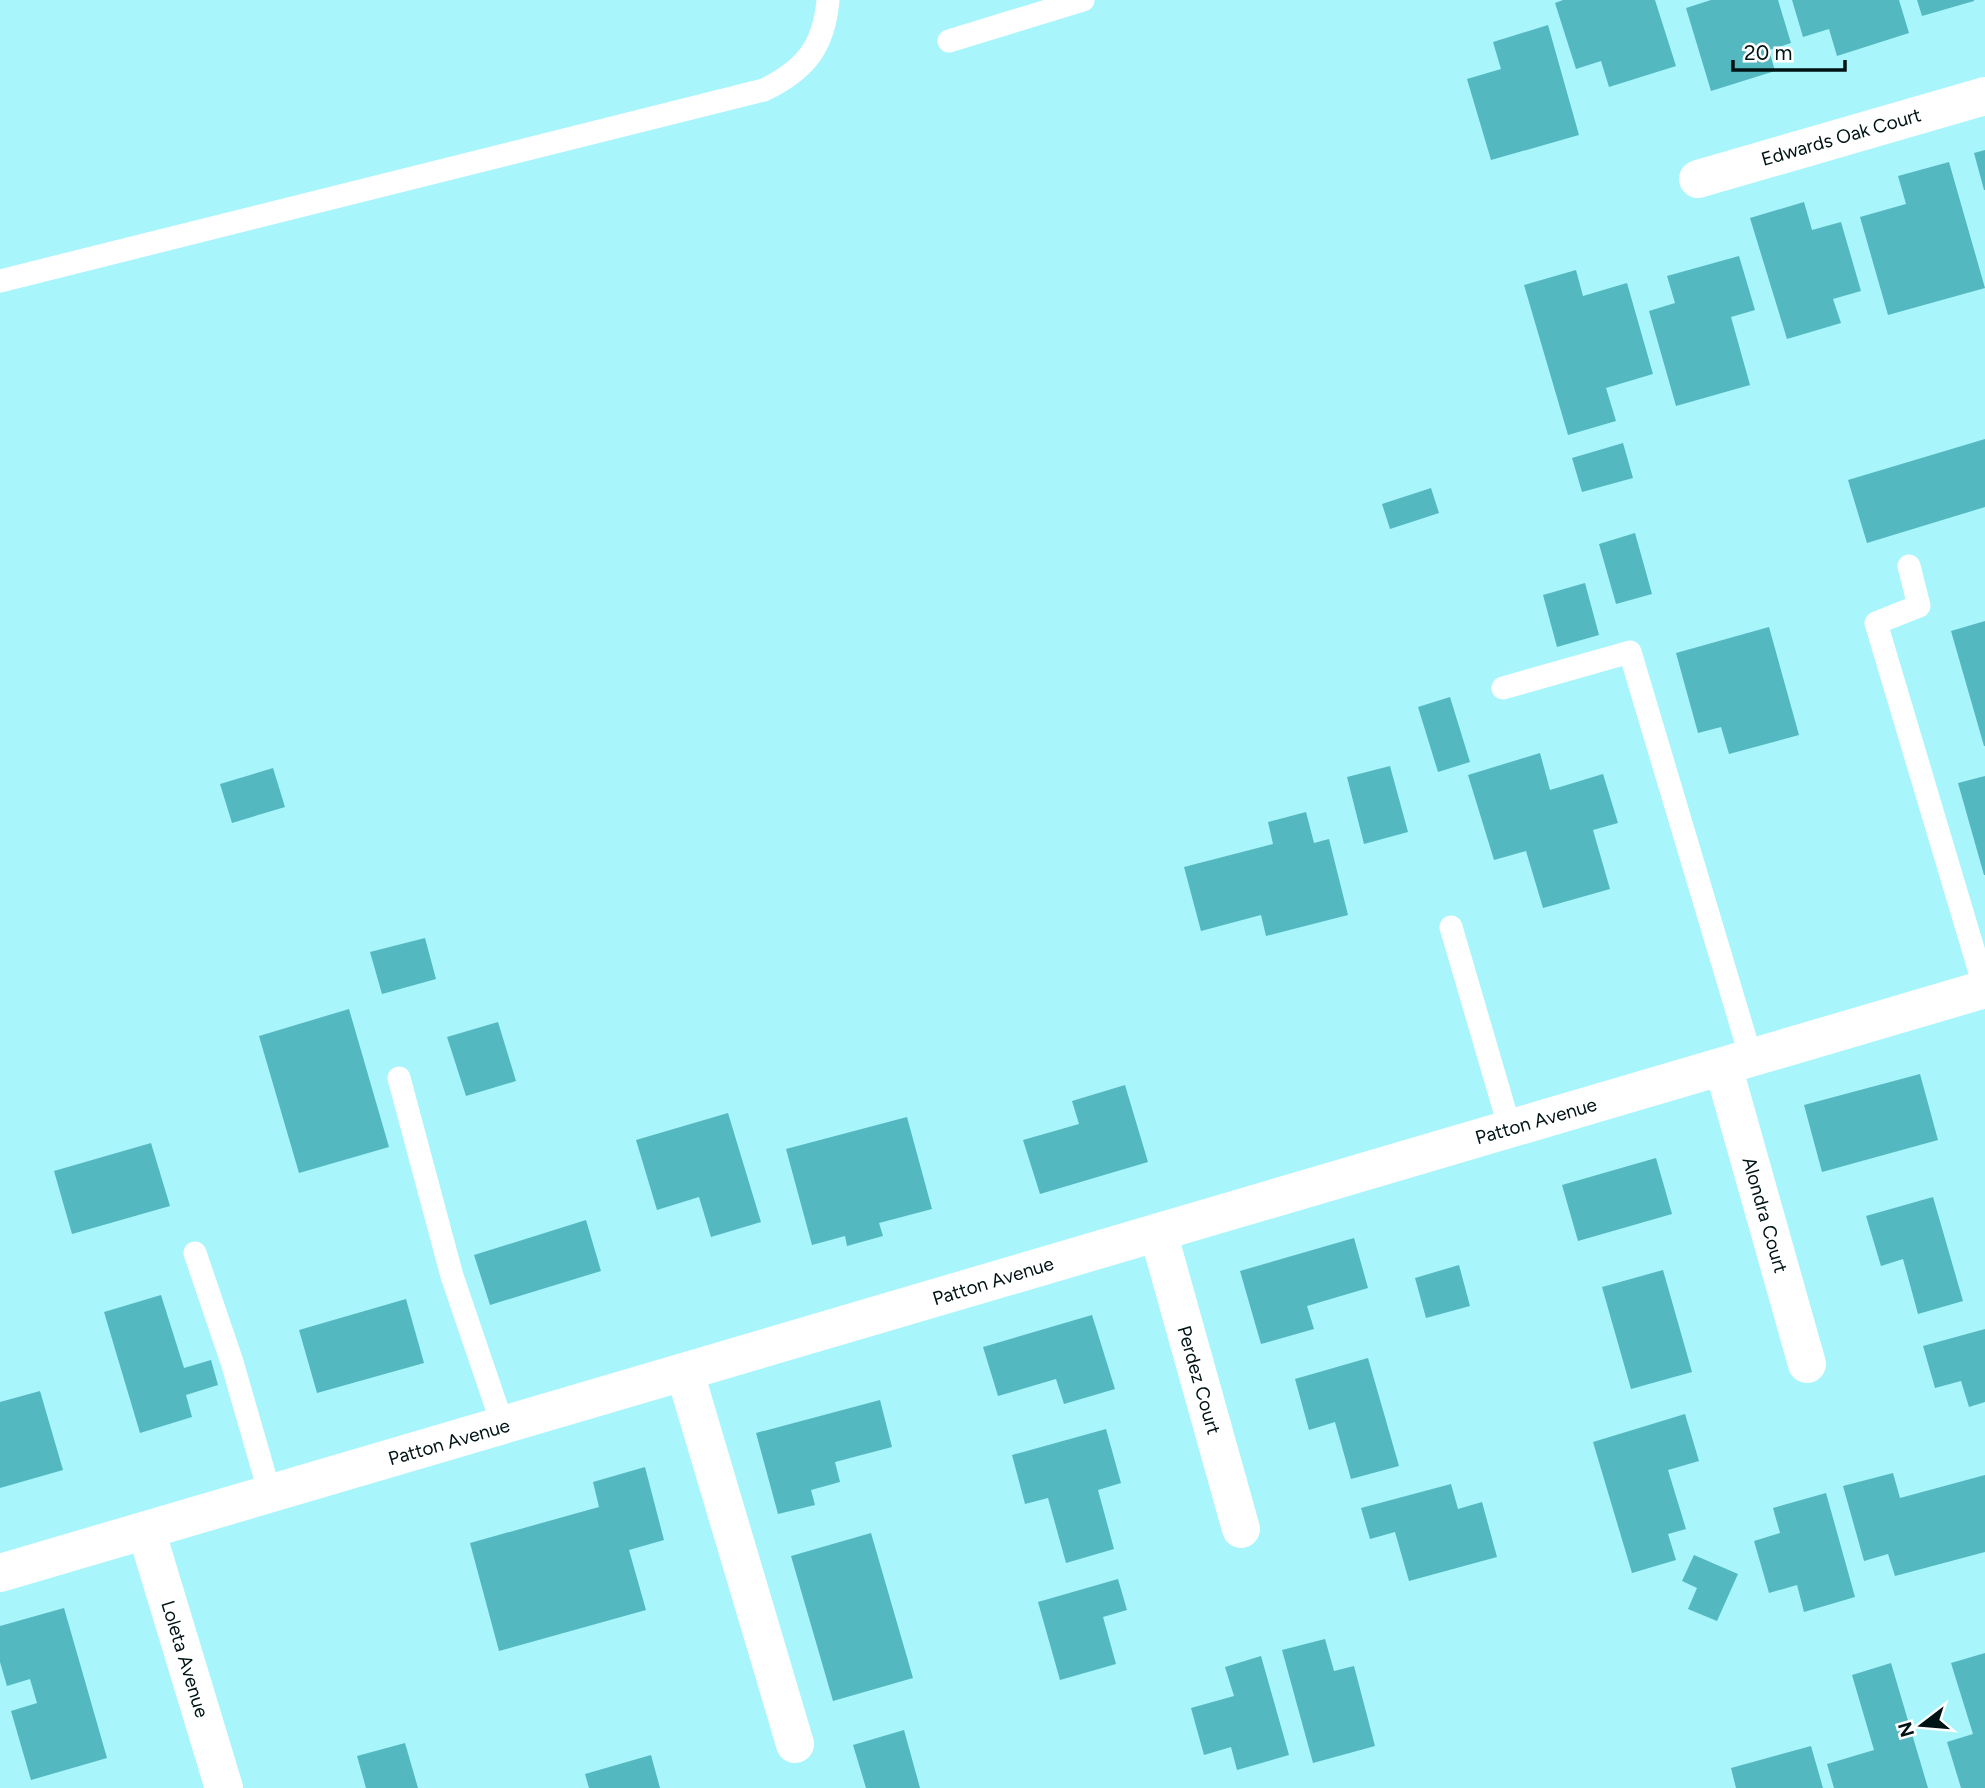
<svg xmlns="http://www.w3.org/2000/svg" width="1985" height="1788" font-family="Figtree,sans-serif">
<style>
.building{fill:#53b8c0}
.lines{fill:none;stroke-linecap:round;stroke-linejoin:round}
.service{stroke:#fff;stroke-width:23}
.minor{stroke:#fff;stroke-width:38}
.labels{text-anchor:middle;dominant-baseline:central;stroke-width:6;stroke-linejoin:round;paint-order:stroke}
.street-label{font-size:19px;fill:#001315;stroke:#fff}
</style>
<rect width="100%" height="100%" fill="#a9f5fc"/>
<path class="building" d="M1563 0H1655L1676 66 1609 87 1601 61 1576 69 1555 3Z
M1711 0H1778L1791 43 1769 50 1775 71 1711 91 1686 8Z
M1792 0H1899L1909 33 1837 56 1829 29 1803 37Z
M1917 0H1974V1L1922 16Z
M1548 25 1579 135 1491 160 1467 79 1501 69 1493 42Z
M1985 150V190H1984L1974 153Z
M1949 162 1985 288 1888 315 1860 217 1906 204 1898 176Z
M1804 202 1812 230 1841 222 1861 291 1833 299 1841 323 1787 339 1750 218Z
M1739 256 1755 310 1731 317 1750 385 1676 406 1649 311 1675 303 1667 276Z
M1576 270 1583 296 1627 283 1653 374 1606 388 1616 421 1568 435 1524 285Z
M1985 439V507L1867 543 1848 480Z
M1623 443 1633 478 1582 492 1572 458Z
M1431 488 1439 513 1390 529 1382 504Z
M1635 533 1652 594 1616 604 1599 544Z
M1585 583 1599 635 1557 647 1543 595Z
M1985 621V746H1984L1951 631Z
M1769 627 1799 735 1729 754 1721 727 1698 733 1676 653Z
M1450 697 1470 762 1438 772 1418 707Z
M1540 753 1550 790 1603 774 1618 823 1593 830 1610 889 1543 908 1526 851 1494 860 1468 775Z
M1390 766 1408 832 1364 844 1347 777Z
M273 768 285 807 232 823 220 784Z
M1985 776V875H1984L1958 783Z
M1306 812 1314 843 1329 839 1348 915 1266 936 1261 915 1201 931 1184 867 1273 844 1268 822Z
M425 938 436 979 382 994 370 952Z
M349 1009 389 1147 299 1173 259 1036Z
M498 1022 516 1081 466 1096 447 1037Z
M1920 1074 1938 1140 1822 1172 1804 1105Z
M1125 1085 1148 1162 1040 1194 1023 1140 1079 1124 1072 1101Z
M728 1113 761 1222 711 1237 699 1197 657 1210 636 1140Z
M907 1117 932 1209 879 1223 883 1236 847 1246 845 1236 812 1245 786 1149Z
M151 1143 170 1206 72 1234 54 1171Z
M1656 1158 1672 1214 1578 1241 1562 1185Z
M1933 1197 1963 1301 1918 1314 1903 1259 1881 1266 1866 1216Z
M586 1220 601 1271 490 1305 474 1255Z
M1354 1238 1368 1288 1307 1306 1314 1329 1261 1344 1240 1271Z
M1459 1265 1470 1306 1426 1318 1415 1278Z
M1663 1270 1692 1372 1631 1389 1602 1287Z
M161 1295 184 1368 211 1360 218 1385 186 1395 192 1417 140 1433 104 1312Z
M406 1299 424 1363 317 1393 299 1330Z
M1092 1315 1115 1389 1064 1404 1056 1379 998 1396 983 1347Z
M1985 1329V1402L1969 1407 1961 1381 1935 1388 1923 1346Z
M1368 1358 1399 1466 1351 1479 1335 1422 1309 1430 1295 1379Z
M40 1391 63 1470 0 1488V1402Z
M880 1400 892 1447 835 1462 840 1482 811 1490 815 1505 778 1514 756 1433Z
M1685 1414 1699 1461 1668 1470 1686 1529 1668 1534 1676 1560 1632 1573 1593 1442Z
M1106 1429 1121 1483 1098 1490 1114 1549 1066 1563 1048 1498 1025 1504 1012 1455Z
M645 1467 664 1540 629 1550 646 1610 499 1651 470 1543 599 1507 593 1482Z
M1893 1473 1900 1498 1985 1475V1552L1895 1576 1888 1554 1864 1561 1843 1486Z
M1451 1484 1458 1509 1482 1502 1497 1557 1409 1581 1395 1532 1370 1539 1361 1508Z
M1826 1493 1855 1597 1804 1612 1797 1585 1769 1593 1754 1541 1780 1533 1773 1508Z
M871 1533 913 1678 833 1701 791 1556Z
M1694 1555 1738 1574 1717 1621 1688 1609 1697 1588 1682 1581Z
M1118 1579 1127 1610 1103 1617 1116 1664 1060 1680 1038 1602Z
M64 1608 107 1758 31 1780 11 1711 37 1703 30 1679 7 1686 0 1662V1626Z
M1325 1639 1334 1671 1354 1666 1375 1746 1313 1763 1282 1650Z
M1985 1653V1788H1961L1947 1742 1973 1734 1951 1663Z
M1261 1656 1289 1755 1237 1770 1231 1747 1204 1755 1191 1708 1234 1696 1225 1667Z
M1891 1663 1928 1788H1834L1827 1764 1874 1750 1852 1675Z
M904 1730 920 1788H866L853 1745Z
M405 1743 418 1788H366L357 1756Z
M1811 1746 1823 1788H1736L1731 1768Z
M651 1755 660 1788H589L585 1774Z"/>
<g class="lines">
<path class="service" d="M949 41 1083 0
M0 281 764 90C805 70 824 47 828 0
M1909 566 1919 606 1876 623 1985 989
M1503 688 1630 652 1751 1058
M1451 927 1510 1129
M399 1078 452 1276 503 1426
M195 1253 232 1362 270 1494"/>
<path class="minor" d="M1698 179 1985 96
M1723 1066 1807 1364
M1158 1232 1241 1529
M685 1373 795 1744
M146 1530 224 1788
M0 1573 1985 989"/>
</g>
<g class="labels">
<g class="street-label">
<text transform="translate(1841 137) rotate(-16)">Edwards Oak Court</text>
<text transform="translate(1536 1121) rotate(-16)">Patton Avenue</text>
<text transform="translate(1765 1215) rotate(74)">Alondra Court</text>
<text transform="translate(993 1281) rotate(-17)">Patton Avenue</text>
<text transform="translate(1199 1380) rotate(74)">Perdez Court</text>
<text transform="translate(449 1442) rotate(-16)">Patton Avenue</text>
<text transform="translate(185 1659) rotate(73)">Loleta Avenue</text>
</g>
</g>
<g transform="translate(1922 1725) rotate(254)" stroke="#ffffff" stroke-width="5" paint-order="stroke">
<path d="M0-5L12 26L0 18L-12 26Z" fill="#001315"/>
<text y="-10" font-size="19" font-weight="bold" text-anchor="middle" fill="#001315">N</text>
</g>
<path d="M1733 60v10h112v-10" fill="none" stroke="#001315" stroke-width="3.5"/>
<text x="1744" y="60" font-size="21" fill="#001315" stroke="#ffffff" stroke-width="5" paint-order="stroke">20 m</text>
</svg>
